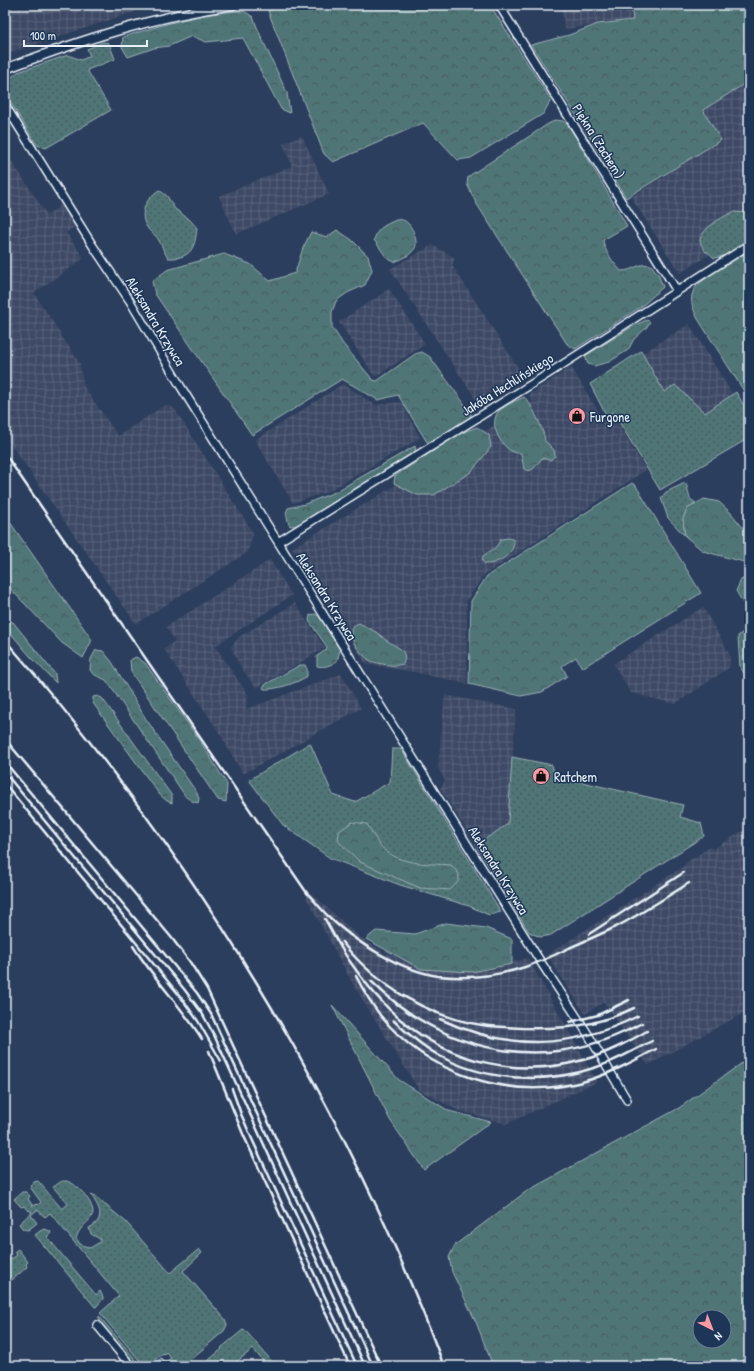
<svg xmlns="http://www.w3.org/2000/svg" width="754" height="1371" font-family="'Patrick Hand',sans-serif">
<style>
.industrial{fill:url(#industrial-grid)}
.grass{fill:url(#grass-dots);stroke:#9cb2b7}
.forest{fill:url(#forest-crowns);stroke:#9cb2b7;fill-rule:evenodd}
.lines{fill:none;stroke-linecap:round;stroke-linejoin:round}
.minor-casing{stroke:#e8f1f8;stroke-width:10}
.tertiary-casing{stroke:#e8f1f8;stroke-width:11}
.minor{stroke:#1d3557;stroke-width:7}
.tertiary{stroke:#1d3557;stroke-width:8}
.rail{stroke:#e8f1f8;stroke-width:2.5}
.labels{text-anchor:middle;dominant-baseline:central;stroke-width:3;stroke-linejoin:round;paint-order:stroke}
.street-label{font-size:14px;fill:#e8f1f8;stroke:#1d3557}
.poi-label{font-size:14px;fill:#e8f1f8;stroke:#1d3557;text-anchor:start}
</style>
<defs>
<pattern id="industrial-grid" width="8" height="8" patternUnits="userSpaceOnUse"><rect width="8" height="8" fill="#3e4965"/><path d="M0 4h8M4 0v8" fill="none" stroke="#5a647c"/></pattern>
<pattern id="grass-dots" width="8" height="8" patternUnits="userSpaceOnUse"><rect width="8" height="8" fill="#4f7476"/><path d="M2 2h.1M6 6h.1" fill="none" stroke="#4a5c5e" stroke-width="1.8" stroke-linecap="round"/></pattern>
<pattern id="forest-crowns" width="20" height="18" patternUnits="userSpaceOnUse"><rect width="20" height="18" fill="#4f7476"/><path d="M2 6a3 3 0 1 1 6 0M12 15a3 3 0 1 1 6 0" fill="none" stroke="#4a5c5e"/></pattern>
</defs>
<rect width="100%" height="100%" fill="#2c3e5d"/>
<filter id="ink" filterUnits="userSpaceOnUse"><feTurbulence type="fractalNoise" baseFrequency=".025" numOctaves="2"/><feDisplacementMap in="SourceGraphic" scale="8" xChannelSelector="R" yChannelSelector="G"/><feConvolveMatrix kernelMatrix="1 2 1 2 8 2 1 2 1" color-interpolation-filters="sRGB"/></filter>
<g filter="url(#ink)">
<path class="industrial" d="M5 5H155L6 54 5 52Z
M561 5H631L633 20 565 29Z
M749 81V230L680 273 631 197 721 140 702 109Z
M302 136 329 194 236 234 219 196 292 166 283 143Z
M5 151 47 215 62 204 76 226 66 233 84 258 34 293 80 364 84 387 118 436 165 405 174 408 253 533 248 552 136 624 5 436Z
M432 245 455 258 452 265 522 374 477 401 390 269Z
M389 289 425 344 375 377 339 322Z
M689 324 749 421V435L599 381Z
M571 367 604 421 613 415 646 470 484 575 467 600V684L414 672 366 664 292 548 533 402 529 395Z
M343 384 375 405 401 402 420 438 329 491 293 503 255 440Z
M270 560 292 595 215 646 248 695 246 709 341 674 361 708 243 774 217 729 164 649 175 641 166 627Z
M295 603 325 648 256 688 239 664 231 647 239 637Z
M703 607 730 655V667L675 704 631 693 613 664Z
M445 695 516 709 508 824 476 845 440 788 445 781 438 768Z
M749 827V1010L648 1065 604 1002 585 1014 547 955 678 870 685 865 687 862 710 847 713 849Z
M312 894 357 935 383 952 422 966 494 967 528 958 597 1082 506 1124 457 1110 419 1090 354 986 306 897Z"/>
<path class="grass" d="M103 42 109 43 115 59 87 70 111 110 46 148 37 145 6 95 5 86 8 80 18 72 68 55 81 60 90 56 87 49Z
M159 190 167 196 175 209 190 220 197 228C195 248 191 259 168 258 163 251 162 245 158 239 156 235 151 233 149 230 137 216 145 199 159 190Z
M734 212 745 213 749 215V241L726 256 714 258 708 252H706C704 249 701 245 700 241 700 229 725 215 734 212Z
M641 351 664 392 675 385 705 413 736 392 749 414V438L660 490 613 412 606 415 590 384Z
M685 483 687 486 690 499 696 503 687 509 683 519 685 536 668 518 661 498 666 492Z
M749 576V613L736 591 741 580Z
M749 627V674L744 673 740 667 738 636Z
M310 743 333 795 355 802 390 782 392 749H401L501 912 489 915 469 906 400 885 330 858 283 825 249 780Z
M512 757 552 765 555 776 683 805 680 817 701 823 704 836 551 935 540 937 529 932 476 845 508 824Z
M38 1181 62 1209 68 1204 53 1187C57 1185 60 1181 64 1181 75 1180 93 1202 93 1212 92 1220 84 1224 80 1230 78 1233 77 1236 76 1238L80 1244 90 1248 100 1242V1239L91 1234 89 1228C106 1219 100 1208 91 1195L96 1197 126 1222 170 1273 199 1249 202 1253 183 1271 225 1319 227 1325 224 1331 183 1366H151L161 1358 165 1362 171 1358 166 1352 164 1354 163 1353 148 1366H144L100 1313 119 1296 50 1213 45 1217 37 1210 31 1215 37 1223 28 1230 23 1229 19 1224 32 1212 29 1210 28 1211 24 1206 21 1207 14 1199 22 1192H26L30 1196 28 1199 33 1206 37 1204 38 1205 41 1202 30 1187 34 1182Z
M44 1229 50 1231 51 1233 47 1237 96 1295 100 1291 103 1297V1299L96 1307H95L35 1235 40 1231Z
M18 1249 28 1262 26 1264 27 1267 12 1280 8 1278H5V1260L13 1258 17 1255 14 1252Z
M99 1316 141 1366H137L101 1323 99 1319Z
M244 1329 276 1366H267L253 1349 231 1366H199L203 1363 204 1364 222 1349 221 1348Z"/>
<path class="forest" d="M280 5H490L551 100 543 114 471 158 458 160 423 123 333 162 324 154 268 11Z
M631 5H672L673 10 708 5H749V81L703 110 721 140 626 198 585 129 531 45 569 35 598 24 633 20Z
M244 11 253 17 259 32 287 93 290 113 281 109 243 38 206 42 192 36 169 46 154 48 128 57 122 47 123 37C162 25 202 12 244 11Z
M556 120 563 121 569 126 627 226 603 240C604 251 614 263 621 271 634 271 638 262 651 265L658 274 663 287 642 306 575 349 567 344 476 203 467 184 468 177 472 174 548 124Z
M396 220C398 220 400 219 402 220 411 221 419 241 415 248 410 256 402 259 394 262L387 258 374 240C377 228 385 225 396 220Z
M337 230 352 240 368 256 372 270 365 285 347 293 336 301 332 312V327L343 344 373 380 377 381 415 354 422 352 430 357 471 413 470 419 434 442H427L398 395 378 400 342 379 252 435 155 294 152 281 167 270 224 254 250 264 270 281 295 273 303 248 311 232 327 237Z
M749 251V399L698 319C694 311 689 301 693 292 697 280 737 259 749 251Z
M647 320 650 322 646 328 634 339 628 350 609 362 594 366 588 364 585 356 635 325Z
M524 397C531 402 545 433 545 441L554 450 555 456 550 460 542 458 533 469 528 471 524 469 521 453C516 453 511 452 507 448 498 440 489 422 499 411 505 405 516 401 524 397Z
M477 427 489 435 491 447 471 472 434 495H417L394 483 395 476 459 434Z
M415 446 416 452 298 525 293 526 289 525 286 513 288 508 305 504 335 492Z
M632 483 636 486 701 593 582 668 576 657 562 666 567 676 542 692 521 696 469 684 471 601 487 576Z
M704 499 719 502 731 513 749 535V562H744L703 551 685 536 683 519 687 509Z
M5 515 92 640 83 658 62 643 5 583Z
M509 538 514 540C515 554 498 564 486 564L482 561 483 556 496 547 501 539Z
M315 614 319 616 340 650 337 661C331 665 325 668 317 666V656L326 650 327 647 309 621 310 615Z
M8 621 13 622 55 674 56 683 30 656 8 630Z
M359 623 376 632 386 640 402 650 405 657 403 664C395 667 379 664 371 661 363 657 351 642 351 633 351 630 352 628 353 626Z
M96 650 103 651 112 662 146 719 197 793 199 799 198 803 192 801 186 797 106 680 93 674 90 670 91 659Z
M136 657 145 663 200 741 227 784 226 802 218 800 131 672 130 660Z
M300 665H305L307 669V676C298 683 275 690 264 689L263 687 266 684Z
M97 696 102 698 172 796V803L167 801 159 794 103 717 93 703V697Z
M352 822 367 824C371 830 374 837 378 843 395 866 426 863 451 865L459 874 458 882 450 890 420 888 360 862 338 841 339 831Z
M446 923 486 928 512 939V964L471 972 421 969 366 939 376 931 415 934Z
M332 1005 399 1080 449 1111 491 1122 424 1170 390 1120Z
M749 1058V1366H493L476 1322 452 1272 449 1257 455 1245 527 1191 679 1108ZM700 1317H724V1341H700Z"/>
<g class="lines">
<g class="minor-casing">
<path id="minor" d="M499 5 677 291
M5 105 93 246 130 301 181 387 542 964 586 1031 627 1100
M278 542 543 377 749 245
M97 1325 131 1366"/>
</g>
<g class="tertiary-casing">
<path id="tertiary" d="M5 69C79 41 154 16 233 5"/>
</g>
<use href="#minor" class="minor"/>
<use href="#tertiary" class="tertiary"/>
<path class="rail" d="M5 454 307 893C314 900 320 908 327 915 354 942 400 970 438 976 467 979 497 976 525 967 540 962 555 955 569 948 585 941 601 934 616 927 641 914 665 898 689 883
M5 640C192 853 344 1101 444 1366
M5 739 171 937 190 962 207 989 381 1366
M5 762 197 993 211 1014 373 1366
M5 773 184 989 202 1013 214 1035 365 1366
M5 784 180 996 198 1021 221 1061
M325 919C333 934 341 949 351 963 365 983 382 1004 401 1020 451 1063 520 1078 583 1060 606 1054 626 1043 647 1031
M589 934 683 873
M342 942C376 985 428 1017 482 1025 495 1027 509 1027 522 1028 566 1029 593 1027 634 1008
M133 946C154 979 181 1006 202 1039
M356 976C363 990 371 1003 380 1015 427 1074 509 1101 582 1082 608 1075 632 1062 656 1049
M371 981C447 1056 548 1075 642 1023
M440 1019C508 1051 572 1049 638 1016
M393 1020C407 1033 422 1046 438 1055 486 1082 547 1084 597 1067 616 1061 634 1050 652 1041
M570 1022 598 1015 629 1000
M209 1051 243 1134 350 1366
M232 1089 241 1114 252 1139 357 1366"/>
</g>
</g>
<defs>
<g id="shop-disc" transform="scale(0.9)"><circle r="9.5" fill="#ff9aa2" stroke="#1d3557"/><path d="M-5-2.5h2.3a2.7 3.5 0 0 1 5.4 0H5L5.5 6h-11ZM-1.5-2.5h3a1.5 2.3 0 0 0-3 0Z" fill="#111"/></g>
</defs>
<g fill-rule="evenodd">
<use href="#shop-disc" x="577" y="416"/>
<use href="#shop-disc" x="541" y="776"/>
</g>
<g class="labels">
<g class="street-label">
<text transform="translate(599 141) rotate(58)">Piękna (Zachem)</text>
<text transform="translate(156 321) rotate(59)">Aleksandra Krzywca</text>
<text transform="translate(507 384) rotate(-32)">Jakóba Hechlińskiego</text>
<text transform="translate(327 596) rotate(58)">Aleksandra Krzywca</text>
<text transform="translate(499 870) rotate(58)">Aleksandra Krzywca</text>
</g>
<g class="poi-label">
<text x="590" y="416">Furgone</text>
<text x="554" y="776">Ratchem</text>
</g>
</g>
<rect width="754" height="1371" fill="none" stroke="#1d3557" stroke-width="20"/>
<rect x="10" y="10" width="734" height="1351" fill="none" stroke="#e8f1f8" stroke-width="1.5" filter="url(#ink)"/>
<g transform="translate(712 1329) rotate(138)"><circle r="19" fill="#1d3557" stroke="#6e8097"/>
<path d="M0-3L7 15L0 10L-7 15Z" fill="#ff9aa2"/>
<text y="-6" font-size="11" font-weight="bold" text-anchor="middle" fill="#e8f1f8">N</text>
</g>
<path d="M24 40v6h123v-6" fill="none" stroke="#e8f1f8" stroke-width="2"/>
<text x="30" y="40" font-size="12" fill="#e8f1f8" stroke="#1d3557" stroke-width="3" paint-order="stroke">100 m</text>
</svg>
